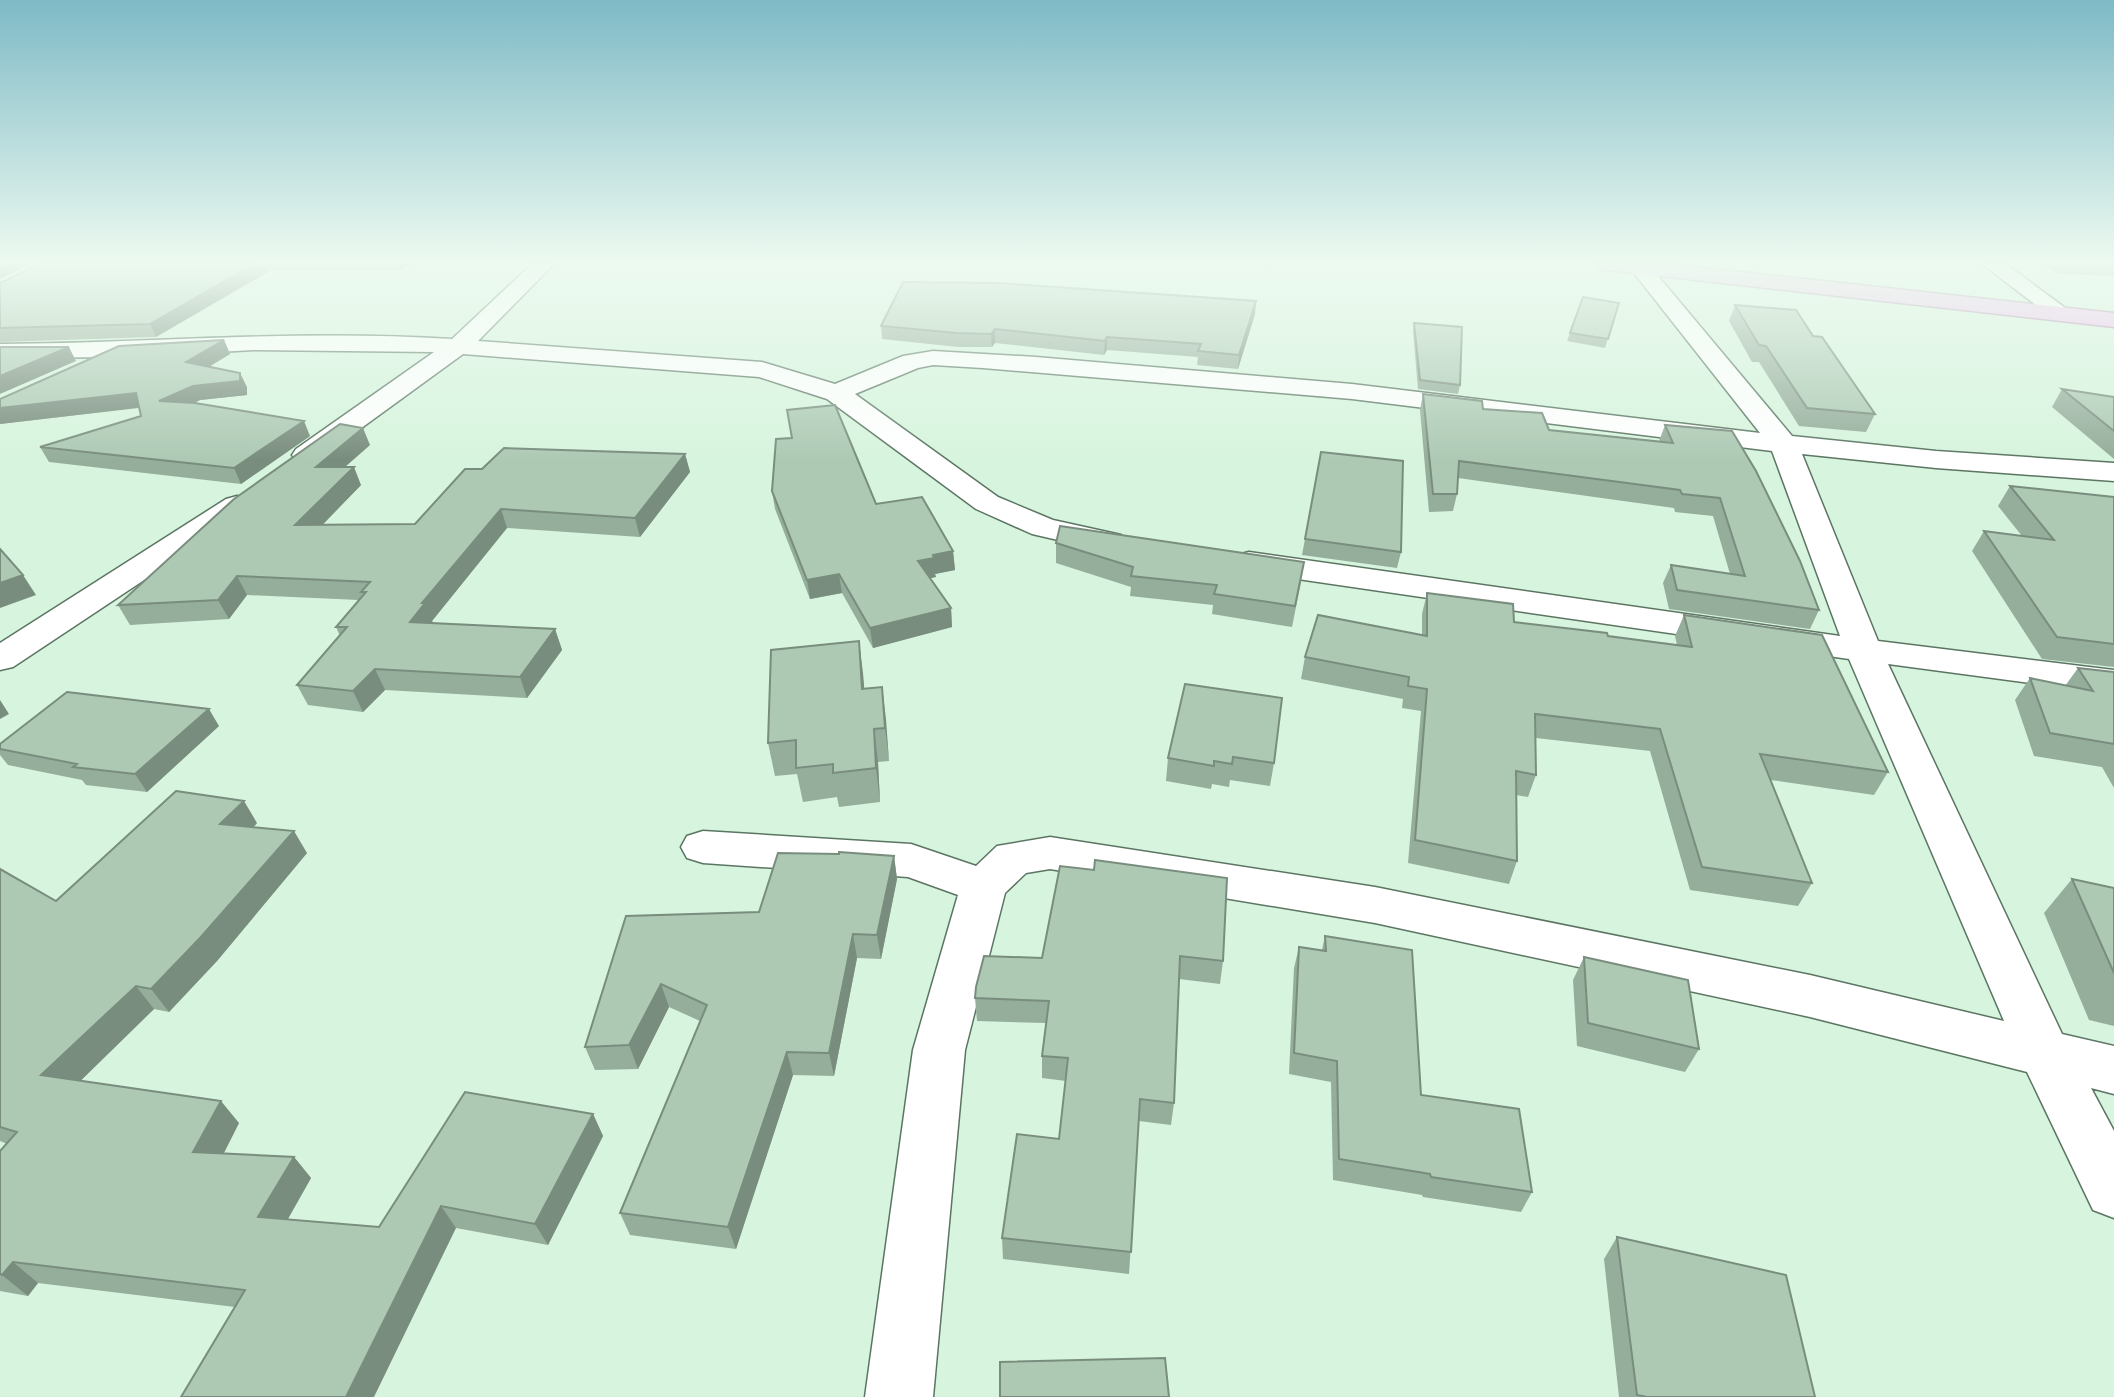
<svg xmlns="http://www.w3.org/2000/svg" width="2114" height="1397" font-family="Quicksand,sans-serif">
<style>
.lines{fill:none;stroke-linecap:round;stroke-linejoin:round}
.minor-casing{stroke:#5b7562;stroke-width:3}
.trunk-casing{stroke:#ad83ac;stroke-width:3}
.minor{fill:#fff;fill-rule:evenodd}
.trunk{fill:#f3baf0;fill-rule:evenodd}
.wall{fill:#95ad9b}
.shaded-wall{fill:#798d7e}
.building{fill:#adc9b4;stroke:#798d7e;stroke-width:2}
</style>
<rect width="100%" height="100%" fill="#d7f4de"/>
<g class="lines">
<g class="minor-casing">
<path id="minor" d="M532 264H554L478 341 762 362 835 384 903 356 933 351 1036 357 1352 384 1760 433 1630 268 1632 264H1648L1792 436 1936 451 2114 463V481L1936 468 1802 454 1878 641 2114 670V694L1888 664 2062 1034 2114 1046V1094L2091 1088 2114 1131V1218L2093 1210 2027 1072 1810 1017 1375 923 1050 869 1026 873 1005 893 965 1050 933 1397H865L913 1050 958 895 908 877 703 863 687 858 681 847 687 836 703 831 911 844 976 866 997 846 1050 837 1375 887 1810 975 2004 1021 1849 659 1249 572 1237 569 1233 562 1237 555 1249 552 1840 636 1772 451 1352 399 983 368 933 365 918 368 855 394 998 497 1053 520 1121 535 1126 542 1121 549 1110 552 1032 534 976 509 827 399 759 377 463 354 316 461 306 464 296 461 292 455 296 449 434 352 254 350 126 357 0 358V344C151 343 302 329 452 339Z
M1982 264H2006L2072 313 2069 318H2053Z
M237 496 248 499 252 505 248 511 13 667 0 670V643L226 499Z"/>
</g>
<g class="trunk-casing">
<path id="trunk" d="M1596 264H1669L2114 313V327L1606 270 1599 268Z"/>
</g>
<use href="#minor" class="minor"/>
<use href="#trunk" class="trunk"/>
</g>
<path class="wall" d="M40 264H409L401 270H271L156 337 0 342V283Z
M2043 264H2114V276L2058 274Z
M1619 303 1605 348 1567 341 1570 333Z
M1735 305 1813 336 1875 414 1866 432 1799 426 1759 362H1752L1729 321Z
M1255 314 1238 369 1197 365 1198 357 1107 350 1104 355 995 343 992 347H958L882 339 881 326Z
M1414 323 1460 385 1458 394 1418 389 1413 331Z
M224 340 230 354 209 367 247 387V395L200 400 194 403 310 436 241 484 49 462 40 447 141 416 139 408 0 424Z
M2062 389 2114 397V459L2052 407Z
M1423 394 1483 409 1549 430 1659 441 1665 425 1819 610 1810 629 1669 609 1663 583 1671 565 1730 574 1713 516 1675 512 1674 508 1458 478 1457 494 1453 511 1429 512 1420 410Z
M370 445 345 467 361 485 323 524H415L482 469 685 454 690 472 640 537 507 528 432 621 433 623 555 629 562 650 527 698 385 690 363 712 308 705 297 685 340 636 336 627 359 600 247 595 229 619 130 625 118 605Z
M2010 486 2114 497V667L2042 659 1972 551 1984 531 2022 536 1998 506Z
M772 491 876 504 953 551 955 570 935 574 936 577 930 578 951 608 952 627 873 648 842 593 810 599 775 509Z
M1305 539 1401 552 1397 568 1302 555Z
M1056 543 1301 582 1292 627 1212 614 1213 605 1130 596 1131 587 1056 563Z
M1427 593 1514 622 1608 636 1677 645 1675 636 1684 615 1888 772 1874 795 1771 780 1812 883 1798 906 1690 890 1650 751 1536 738V775L1528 797 1516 795 1517 861 1509 884 1408 863 1421 711 1402 708 1403 699 1301 679 1305 657 1422 635V614Z
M859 641 864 688 882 687 889 761 878 762 880 802 839 807 837 797 803 802 797 774 775 776 768 743Z
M2078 668 2114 672V788L2102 767 2034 756 2015 700 2030 678 2065 686Z
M1185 684 1274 763 1270 786 1230 780 1229 787 1212 784 1211 789 1166 781 1168 758Z
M219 726 147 792 86 785 82 780 8 765 0 755V744Z
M257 823 254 827 307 853 217 961 169 1012 154 1009 80 1081 239 1123 224 1153 294 1157 311 1178 288 1219 379 1227 593 1114 603 1136 548 1245 456 1228 235 1307 38 1283 28 1296 0 1291V1151L7 1144 0 1141V869L56 901Z
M839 854 894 856 897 879 881 959 857 958 834 1076 793 1075 736 1249 630 1235 620 1213 700 1021 669 1007 638 1069 595 1070 585 1047 626 916 759 912Z
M1094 870 1223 961 1220 984 1179 979 1174 1103 1171 1125 1139 1121 1129 1274 1003 1259 1002 1238 1059 1139 1066 1081 1042 1078V1056L1046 1023 977 1021 975 998 1042 958Z
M2072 879 2114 888V1026L2089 1020 2044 913Z
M1325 936 1421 1095 1532 1192 1521 1212 1423 1197 1422 1195 1333 1180 1331 1082 1289 1074 1294 968 1299 947 1322 950Z
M1584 957 1699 1049 1685 1072 1577 1046 1573 980Z
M1617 1237 1815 1397H1619L1604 1259Z"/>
<path class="shaded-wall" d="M0 264H29L0 279Z
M254 264H269L271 270 156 337 150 324Z
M399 264H409L401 270Z
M1256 301 1255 314 1238 369 1239 355Z
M995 329V343L992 347 991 334Z
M1107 337V350L1104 355 1105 341Z
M224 340 230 354 193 376 186 362Z
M69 347 76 361 0 394V376Z
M240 373 247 387V395L200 400 166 416 159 401 193 386Z
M136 393 144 407 0 424V408Z
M304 421 310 436 241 484 234 468Z
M363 428 370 445 324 485 316 467Z
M685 454 690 472 640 537 635 518Z
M354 467 361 485 304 544 295 525Z
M501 509 507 528 432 621 433 623 410 622 422 603Z
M953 551 955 570 935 574 936 577 920 580 918 561 933 555Z
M839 574 842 593 810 599 807 580Z
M23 575 36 595 0 608V583Z
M237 576 247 595 229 619 218 600Z
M951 608 952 627 873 648 870 628Z
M555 629 562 650 527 698 520 677Z
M859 641 863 673 867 721 862 689Z
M375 669 385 690 363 712 353 691Z
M882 687 886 719 889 761 885 728Z
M0 700 9 714 0 719Z
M209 709 219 726 147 792 135 774Z
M874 729 878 762 880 802 876 768Z
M244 801 257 823 234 847 220 824Z
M294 831 307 853 217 961 169 1012 151 989Z
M894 856 897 879 881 959 877 935Z
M853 934 857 958 834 1076 829 1053Z
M661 984 669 1007 638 1069 629 1045Z
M136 986 154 1009 63 1098 41 1075Z
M787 1052 793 1075 736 1249 728 1227Z
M221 1101 239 1123 213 1174 193 1152Z
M593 1114 603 1136 548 1245 535 1224Z
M294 1157 311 1178 277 1238 258 1217Z
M441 1206 456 1228 374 1397H346Z
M13 1262 38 1283 28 1296 2 1275Z"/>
<path class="building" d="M40 264H254L150 324 0 328V283Z
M903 282 999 283 1256 301 1239 355 1198 351 1201 344 1107 337 1105 341 995 329 991 334 957 333 881 326Z
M1583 297 1619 303 1608 339 1570 333Z
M1735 305 1796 310 1813 336 1822 337 1875 414 1807 408 1766 346 1759 345Z
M1414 323 1462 327 1460 385 1420 380Z
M224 340 186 362 240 373V381L193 386 159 401 195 403 304 421 234 468 40 447 141 416 136 393 0 408V399L119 346Z
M0 347H69L0 376Z
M2062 389 2114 397V431Z
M1423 394 1482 401 1483 409 1542 413 1549 430 1673 443 1665 425 1732 431 1756 471 1800 561 1819 610 1677 590 1671 565 1745 576 1720 498 1682 494 1680 490 1459 461 1457 494H1433Z
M835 405 876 504 922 497 953 551 933 555 934 558 918 561 951 608 870 628 839 574 807 580 772 491 776 439 792 438 787 410Z
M340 424 363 428 316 467H354L295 525 415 524 465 469H482L504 448 685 454 635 518 501 509 422 603H425L410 622 555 629 520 677 375 669 353 691 297 685 347 627H336L366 592H361L370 582 237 576 218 600 118 605 234 499Z
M1321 452 1403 461 1401 552 1305 539Z
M2010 486 2114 497V644L2057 637 1984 531 2054 540Z
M1060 526 1304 562 1295 606 1214 594 1217 585 1131 576 1133 567 1056 543Z
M0 549 23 575 0 583Z
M1427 593 1513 604 1514 622 1607 633 1608 636 1692 647 1684 615 1822 635 1888 772 1760 754 1812 883 1702 867 1660 729 1535 714 1536 775 1516 771 1517 861 1415 840 1427 689 1408 686 1409 677 1305 657 1318 615 1427 636Z
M859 641 862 689 882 687 885 728 874 729 876 768 833 773V764L796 768V740L768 743 771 650Z
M2078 668 2114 672V744L2050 733 2030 678 2093 691Z
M1185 684 1282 698 1274 763 1233 757 1232 764 1214 761V766L1168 758Z
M67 692 209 709 135 774 73 767 77 764 0 749V744Z
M176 791 244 801 220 824 294 831 200 938 151 989 136 986 41 1075 221 1101 193 1152 294 1157 258 1217 379 1227 465 1092 593 1114 535 1224 441 1206 346 1397H181L245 1290 13 1262 2 1275 0 1274V1151L17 1132 0 1127V869L56 901Z
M839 852 894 856 877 935 853 934 829 1053 787 1052 728 1227 620 1213 707 1005 661 984 629 1045 585 1047 626 916 759 912 778 853 839 854Z
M1095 860 1227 878 1223 961 1180 956 1174 1103 1140 1099 1131 1252 1002 1238 1017 1134 1059 1139 1068 1058 1042 1056 1049 1001 975 998 976 987 984 956 1042 958 1060 866 1094 870Z
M2072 879 2114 888V973Z
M1325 936 1412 950 1421 1095 1519 1109 1532 1192 1431 1177 1430 1174 1339 1159 1337 1061 1294 1053 1299 947 1326 951Z
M1584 957 1688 980 1699 1049 1588 1023Z
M1617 1237 1786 1275 1815 1397H1647L1637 1395Z
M1165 1358 1169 1397H1000V1362Z"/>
<linearGradient id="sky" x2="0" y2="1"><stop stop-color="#7ebac6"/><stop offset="0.57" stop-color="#edfaf0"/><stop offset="1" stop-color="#edfaf0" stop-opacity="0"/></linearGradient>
<rect width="2114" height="460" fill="url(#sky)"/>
</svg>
